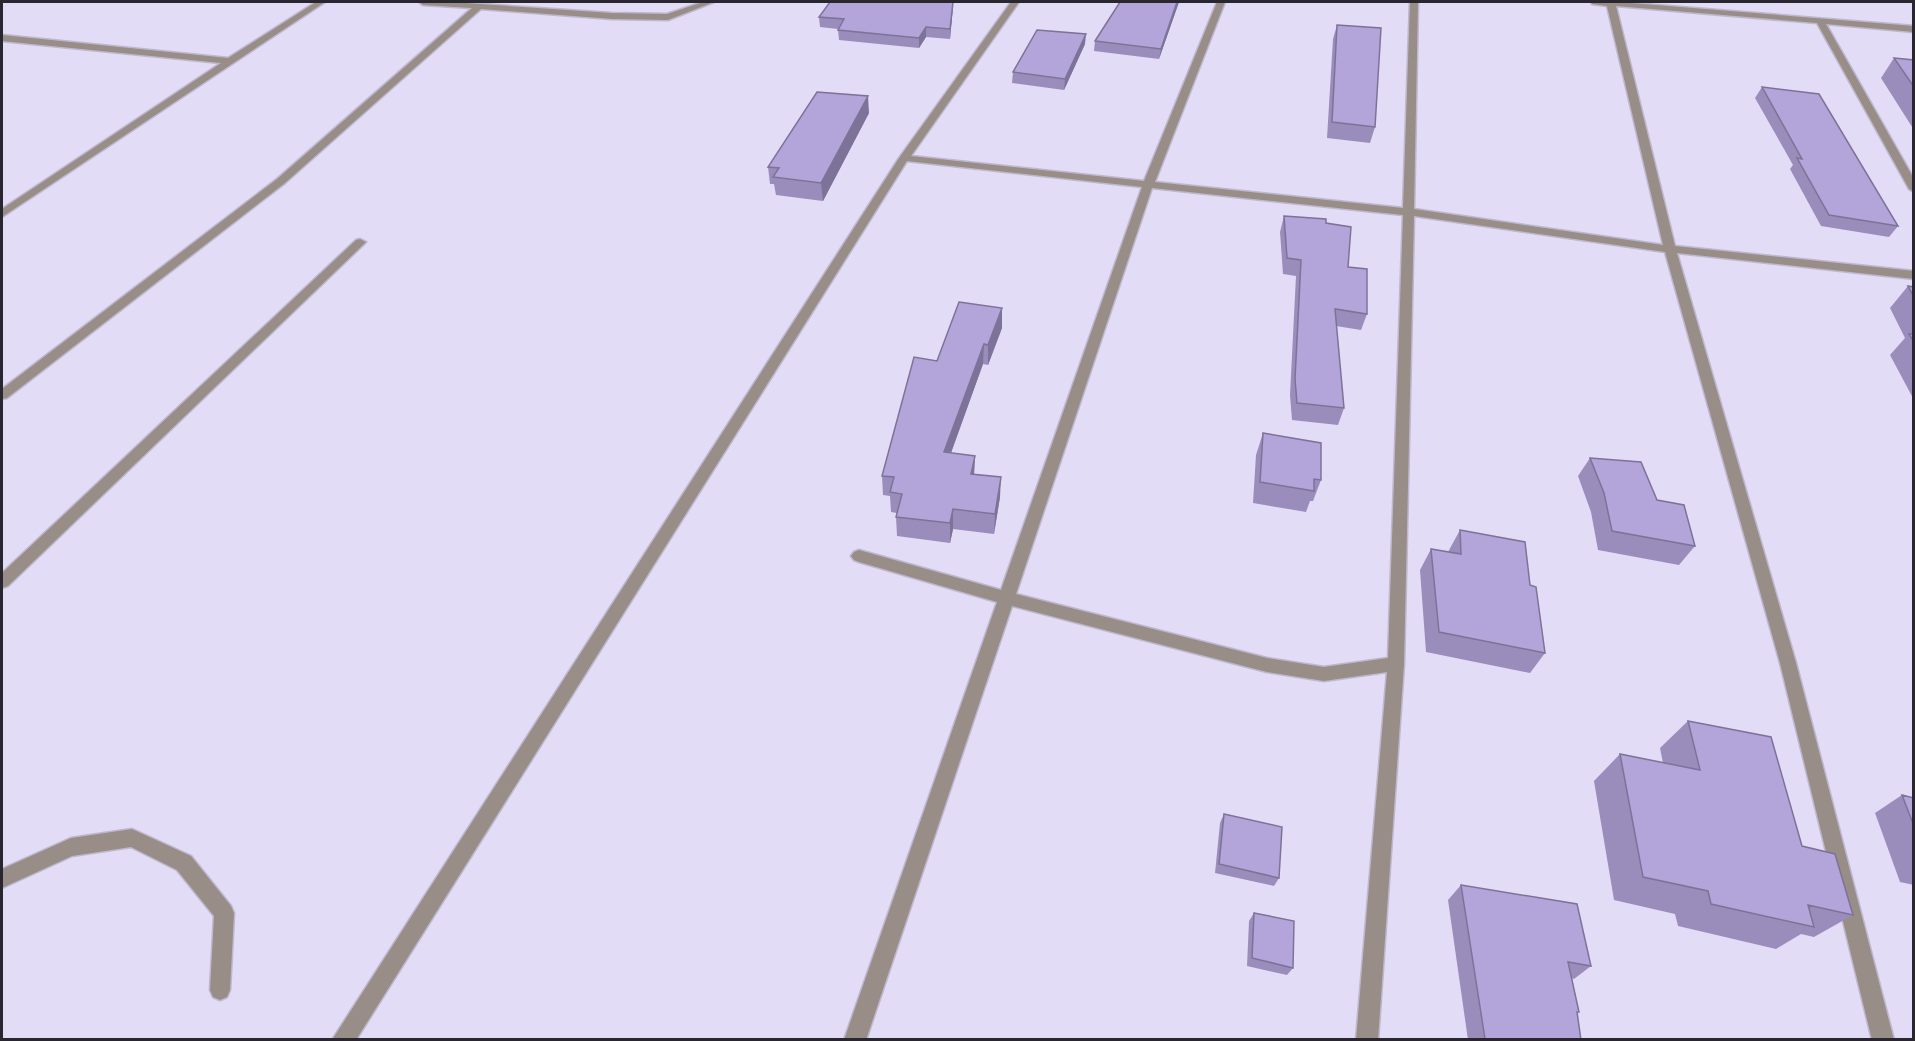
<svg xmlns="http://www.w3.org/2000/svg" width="1915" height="1041" font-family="Signika,sans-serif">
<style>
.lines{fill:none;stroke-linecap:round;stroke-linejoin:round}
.street-casing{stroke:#beb8cf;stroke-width:3}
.street{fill:#998d87;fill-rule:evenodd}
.wall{fill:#9a8dbb}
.shaded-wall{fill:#7d7398}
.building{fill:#b3a4d9;stroke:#7d7398;stroke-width:1.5}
</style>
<rect width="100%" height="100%" fill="#e3dcf7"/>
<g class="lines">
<g class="street-casing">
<path id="street" d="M316 2H325L2 217V209L221 63 2 41V35L228 58Z
M419 2H451L612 13 667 14 703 2H714L668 20 612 19 481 9 285 183 7 398 2 399V389L277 179 472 8 423 5Z
M1011 2H1019L911 156 1144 181 1217 2H1225L1155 182 1403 208 1410 2H1418L1414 209 1663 245 1607 6 1592 4 1591 2H1619L1914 26V32L1826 24 1914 179V192L1909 189 1817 23 1616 6 1675 246 1914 271V279L1677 253 1796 663 1894 1040H1872L1780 663 1665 252 1414 216 1404 664 1378 1040H1356L1387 672 1324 681 1267 672 1012 606 866 1040H844L997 602 859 562 854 560 851 556 854 552 859 550 1001 590 1142 187 907 161 356 1040H332L899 158ZM1152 188 1403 215 1388 658 1324 667 1267 658 1016 594Z
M360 239 366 242 364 244 8 586 2 588V573L356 240Z
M132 829 191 856 231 906 234 913 230 990 227 997 220 1000 213 997 210 990 214 916 177 870 131 847 72 856 2 888V869L71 838Z"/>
</g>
<use href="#street" class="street"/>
</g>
<path class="wall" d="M1179 2 1159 59 1094 51 1095 41Z
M953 6 950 39 926 37 919 48 839 40 838 29 820 27 819 17Z
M1337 25 1375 127 1370 143 1327 138 1333 39Z
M1085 44 1064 90 1012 83 1013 72Z
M1894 58 1914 60V130L1881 78Z
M1762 87 1898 226 1889 237 1821 226 1790 169 1793 165 1755 98Z
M869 113 823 201 776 195 774 184H770L768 167Z
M1284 216 1326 223 1348 267 1367 314 1361 330 1336 326 1344 408 1338 425 1292 420 1290 395 1296 276 1283 274 1280 232Z
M1908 286 1914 287V400L1890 355 1905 338 1890 308Z
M1002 328 988 365 983 364 951 453 975 456 974 474 1000 497 994 534 953 529 950 543 897 536 896 517 897 513 891 512 890 496 883 495 882 476 937 361Z
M1263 433 1321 480 1313 501H1310L1306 512 1253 503 1256 455Z
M1590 458 1657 500 1695 546 1679 565 1598 550 1591 512 1578 476Z
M1460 530 1530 585 1545 653 1530 673 1426 652 1420 570 1431 549 1448 552Z
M1688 721 1802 846 1853 915 1814 937 1801 934 1776 949 1678 926 1675 914 1614 900 1594 781 1620 754 1663 763 1660 748Z
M1902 795 1914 798V885L1900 882 1875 813Z
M1224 814 1279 878 1274 886 1215 873 1220 823Z
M1461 885 1591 966 1574 979 1572 978 1579 1012 1577 1013 1581 1040H1468L1448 900Z
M1254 913 1293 968 1287 975 1247 966 1249 921Z"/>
<path class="shaded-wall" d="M953 2V6L950 39V29Z
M1177 2H1179L1159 59 1161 49Z
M926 27V37L919 48V38Z
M1086 34 1085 44 1064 90 1065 79Z
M868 96 869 113 823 201 821 183Z
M1002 308V328L988 365V345Z
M984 344 983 364 944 472V452Z
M975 456 974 475 971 474Z
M1001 477 1000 497 994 534 995 514Z
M953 509V529L950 543V523Z"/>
<path class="building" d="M830 2H953L950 29 926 27 919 38 838 30 844 19 819 17Z
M1120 2H1177L1161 49 1095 41Z
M1337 25 1381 28 1375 127 1332 122Z
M1037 30 1086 34 1065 79 1013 72Z
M1894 58 1914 60V87Z
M1762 87 1819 94 1898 226 1829 215 1797 158 1802 159Z
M817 92 868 96 821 183 773 177 779 168 768 167Z
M1284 216 1326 219V223L1351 227 1348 267 1367 269V314L1335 309 1344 408 1297 403 1295 379 1301 260 1287 258Z
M1908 286 1914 287V297Z
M959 302 1002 308 988 345 984 344 944 452 975 456 971 474 1001 477 995 514 953 509 950 523 896 517 902 494 890 492 894 477 882 476 914 357 937 361Z
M1909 334H1914V342Z
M1263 433 1321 443V480L1314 479V491L1260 482Z
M1590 458 1641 462 1657 500 1684 505 1695 546 1612 531 1604 493Z
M1460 530 1525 542 1530 585 1536 587 1545 653 1439 632 1431 549 1461 554Z
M1688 721 1771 737 1802 846 1835 854 1853 915 1808 905 1814 927 1711 904 1708 891 1643 877 1620 754 1700 770Z
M1902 795 1914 798V826Z
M1224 814 1282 827 1279 878 1219 864Z
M1461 885 1577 904 1591 966 1568 962 1579 1012H1577L1581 1040H1488L1485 1039Z
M1254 913 1294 921 1293 968 1252 958Z"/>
<rect width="1915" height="1041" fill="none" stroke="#292630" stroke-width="6"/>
</svg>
